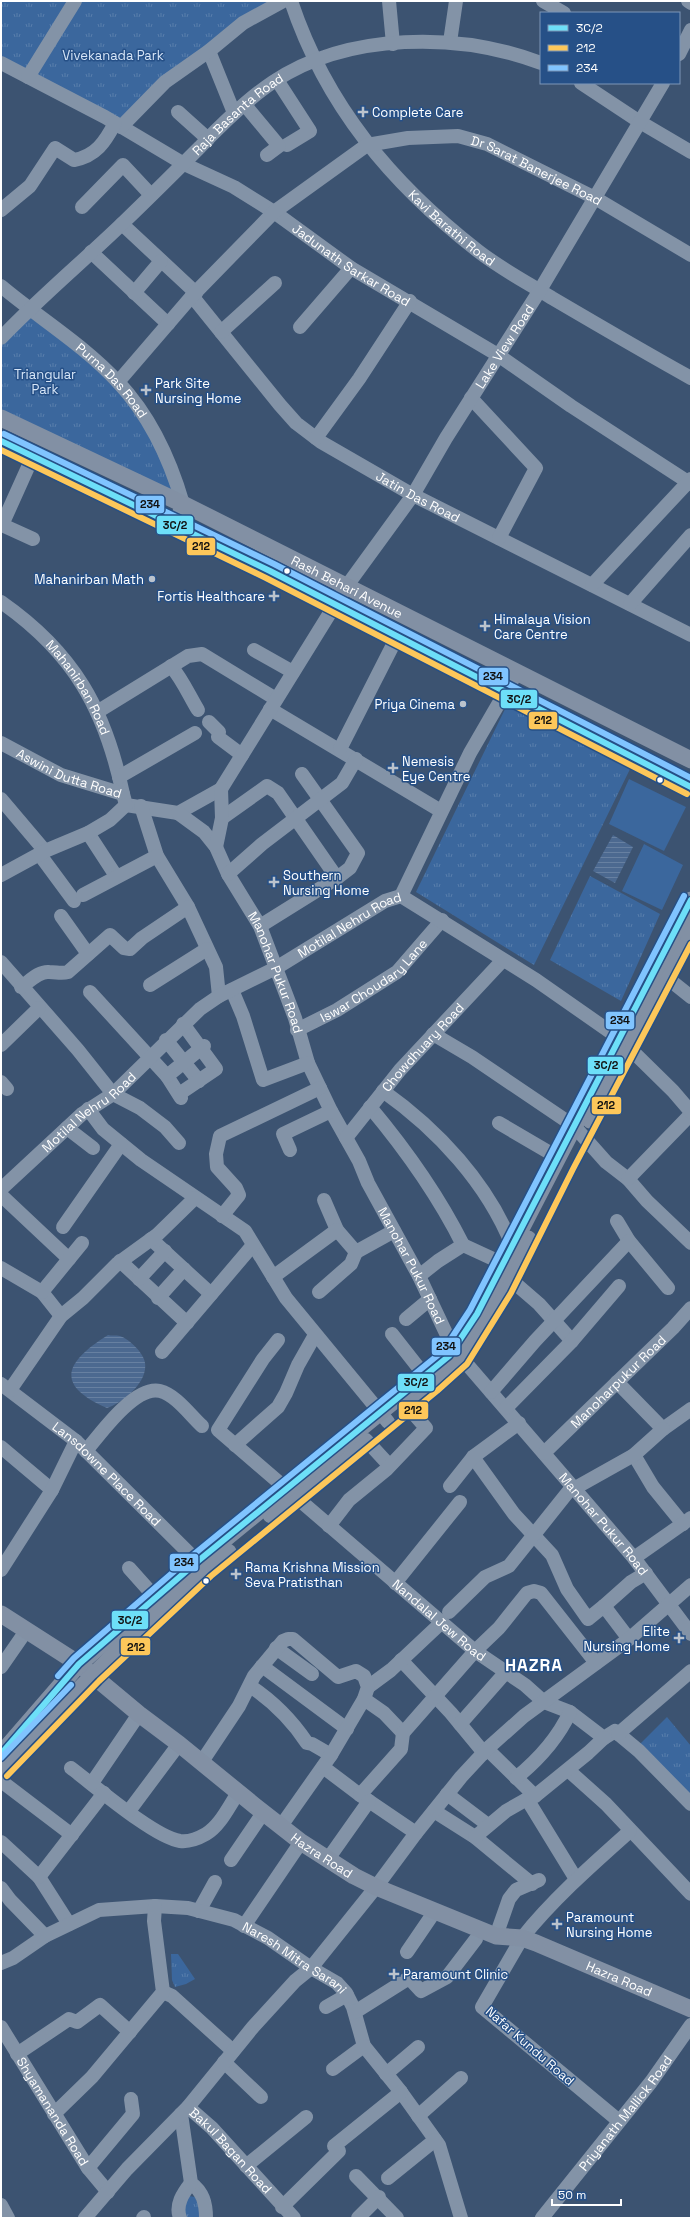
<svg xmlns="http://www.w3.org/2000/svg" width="692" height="2219" font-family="'Space Grotesk',sans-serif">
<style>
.grass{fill:url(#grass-tufts)}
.garden{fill:#3b679d}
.water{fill:url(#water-rules)}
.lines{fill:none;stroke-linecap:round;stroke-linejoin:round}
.minor{stroke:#8393a7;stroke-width:14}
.major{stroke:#8290a4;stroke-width:17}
.tram{stroke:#8393a5;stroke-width:1}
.bus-1-casing{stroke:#265087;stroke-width:9}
.bus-2-casing{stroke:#265087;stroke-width:9}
.bus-3-casing{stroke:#265087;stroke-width:9}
.bus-1{stroke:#6ddff8;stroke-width:6}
.bus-2{stroke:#fdc75a;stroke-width:6}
.bus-3{stroke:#80c4ff;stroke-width:6}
.poi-dot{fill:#bbc3cd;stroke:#265087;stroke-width:1.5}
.bus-dot{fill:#fff;stroke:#265087;stroke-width:1.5}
.labels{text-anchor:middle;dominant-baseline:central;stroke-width:3;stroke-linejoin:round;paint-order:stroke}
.park-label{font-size:13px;fill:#d6e5f7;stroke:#265087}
.poi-label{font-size:13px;fill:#fff;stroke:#265087;text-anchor:start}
.street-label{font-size:13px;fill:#fff;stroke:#265087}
.district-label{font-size:17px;font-weight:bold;letter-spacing:1px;fill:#fff;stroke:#265087}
.line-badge{stroke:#265087;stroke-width:1.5}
.pale-badge-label{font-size:11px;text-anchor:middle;font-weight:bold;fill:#111}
</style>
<defs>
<pattern id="grass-tufts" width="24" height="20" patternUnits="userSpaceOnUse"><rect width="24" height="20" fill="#3b679d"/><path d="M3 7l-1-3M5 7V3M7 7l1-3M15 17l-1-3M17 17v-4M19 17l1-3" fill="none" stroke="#587eac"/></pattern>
<pattern id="water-rules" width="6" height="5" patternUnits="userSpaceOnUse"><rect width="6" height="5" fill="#4c6990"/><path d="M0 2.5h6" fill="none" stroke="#6780a1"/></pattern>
</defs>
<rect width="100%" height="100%" fill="#3c5371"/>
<path class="grass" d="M1 1H277L122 121 1 57Z
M28 312 74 347 140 413 177 496 1 410V342Z
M508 703 631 767 534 965 416 892Z
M590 876 660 914 621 1001 550 960Z
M667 1717 691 1746V1798L638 1746Z
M171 1954H178L195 1979 186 1984 175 1987 172 1980Z
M189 2196 195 2197 200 2208V2218H184V2199Z"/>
<path class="garden" d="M629 779 686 807 664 851 609 824Z
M644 844 683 865 662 910 622 891Z"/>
<path class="water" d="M613 835 633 847 615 883 593 871Z
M108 1335C111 1336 116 1335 120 1336 129 1339 144 1353 145 1363 148 1383 122 1403 107 1408 54 1385 65 1362 108 1335Z"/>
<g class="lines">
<g class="minor">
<path id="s1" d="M291 1C326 106 392 184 478 251 501 269 528 283 552 298 598 325 644 352 691 378"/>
<path d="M389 1 393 44"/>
<path d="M543 1 564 13"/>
<path d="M688 1 691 3"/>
<path d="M450 42 456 1"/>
<path d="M209 51 234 113"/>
<path d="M679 54 691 30"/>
<path id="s2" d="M1 63 105 117 184 164 234 187 274 212 351 268 498 355 571 406 691 484"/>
<path d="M28 77 75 1"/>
<path d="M277 80 310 131 287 145"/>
<path d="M581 83 640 122 691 152"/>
<path d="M245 105 279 146 267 155"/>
<path d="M178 112 208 139"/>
<path d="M121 127 165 82 209 51 243 23 283 1"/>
<path d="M82 207 123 165 151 195"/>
<path d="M1 210 30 186 55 148 74 160C96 156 105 142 115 123"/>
<path d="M122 224 196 293"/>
<path d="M91 252 168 324"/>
<path id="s3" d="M1 286C39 318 84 345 118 382 150 416 170 459 183 504L174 524"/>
<path d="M134 293 161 261"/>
<path id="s4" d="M192 296 280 405 296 423 321 442 413 495 691 635"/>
<path d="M300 327 351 268"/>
<path d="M221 332 275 283"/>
<path id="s5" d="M1 338C41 296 86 259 127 219 152 195 176 171 200 147 222 124 246 100 273 82 348 32 459 32 541 63"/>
<path id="s6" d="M118 382 192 296 274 212 367 145 408 138 458 136 487 144 595 198 691 255"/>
<path d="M471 398 536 468 499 538"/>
<path d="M316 438 359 379 410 301"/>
<path d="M33 456 2 525 33 539"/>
<path d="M592 585 691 479"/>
<path id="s7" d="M1 602C74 653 105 709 123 794"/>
<path d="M630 604 691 535"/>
<path d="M254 650 293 672"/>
<path d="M171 666C182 679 189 695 198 710"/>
<path d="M270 709 441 811"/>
<path d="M97 712 188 656 202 654 276 699"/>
<path d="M209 722 219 732 218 737 242 755"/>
<path id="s8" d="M1 743 61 775 123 794 126 805 178 813 221 789 346 587 413 495 446 438 540 290 663 83"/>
<path d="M340 749 397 637"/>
<path d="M119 777 195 733"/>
<path d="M1 799 45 851"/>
<path d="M141 806 157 856 188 907 216 967 219 996"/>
<path id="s9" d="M178 813 204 832 216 847 228 874 260 926 295 1018 308 1063 331 1111 359 1161 368 1183 419 1276 453 1348 634 1558 691 1634"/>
<path d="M222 818 267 786 278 793 337 878 350 868 358 853 302 774"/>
<path d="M88 833 116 876"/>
<path d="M216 847 222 818 221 789"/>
<path d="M40 855 74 901"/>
<path d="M228 874 262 844 342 783 356 759"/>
<path d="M1 875 45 851 88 833 110 820 126 805"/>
<path d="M83 895 157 856"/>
<path d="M401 896 470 753 517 672"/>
<path d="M61 916 88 954"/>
<path d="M260 926 337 878"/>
<path d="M1 962 78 1050 113 1094 140 1108 165 1127 179 1143"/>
<path d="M666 977 691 997"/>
<path d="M150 985 207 949"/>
<path d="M21 987C30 981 39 971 49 972 57 972 61 974 68 972L110 935 124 948 130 949 142 938 188 907"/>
<path d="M232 990 243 1016 263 1080 308 1063"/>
<path d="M90 992 167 1076 181 1098"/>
<path id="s10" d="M297 1030 337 1010 397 972 442 920"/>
<path d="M433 1034 472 1057 574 1126 606 1162 628 1179 647 1201 691 1243"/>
<path d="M166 1040 199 1081"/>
<path d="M1 1045 39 1008"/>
<path d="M167 1076 204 1046"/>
<path d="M1 1082 7 1089"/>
<path d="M383 1091C438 1130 487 1183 512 1245"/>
<path d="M179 1094 216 1069 183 1024"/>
<path d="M370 1107C406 1150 438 1195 463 1245"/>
<path d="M88 1109 103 1129 141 1160 245 1231 286 1298 388 1422"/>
<path d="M499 1123 557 1157"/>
<path d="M67 1128 93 1148"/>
<path id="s11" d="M346 1138 400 1070 503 960"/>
<path d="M290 1150 283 1134 331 1111"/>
<path d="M628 1179 691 1114"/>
<path id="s12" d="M1 1189 82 1114 113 1094 200 1009 219 996 276 968 385 901 401 896 536 980 619 1038 673 1091 691 1112"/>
<path d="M1 1195 69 1259"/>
<path d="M324 1200 337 1230"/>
<path d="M222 1216 239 1195 236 1188 217 1167 216 1154 220 1136 320 1088"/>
<path d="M617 1221 629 1241 668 1288"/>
<path d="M63 1227 121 1144"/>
<path d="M151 1239 211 1294"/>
<path d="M120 1261 187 1323"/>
<path d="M1 1268 42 1292 61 1316"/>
<path d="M419 1276 438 1261 463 1245 502 1263"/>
<path d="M273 1277 337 1230 356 1252 394 1231"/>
<path d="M509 1278 539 1304 572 1341"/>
<path d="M139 1279 165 1251"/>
<path d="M42 1292 82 1243"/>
<path d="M319 1292 351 1264 356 1252"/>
<path d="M158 1298 184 1269"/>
<path d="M406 1319 430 1299"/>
<path d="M392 1334 425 1376"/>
<path id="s13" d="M278 1340 263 1359 218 1430 475 1651 525 1685 544 1702 570 1712 604 1738 615 1731 639 1751 691 1804"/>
<path d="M162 1352 253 1245"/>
<path d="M617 1382 663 1429 691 1409"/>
<path id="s14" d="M1 1384 76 1441 205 1569"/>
<path d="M10 1390 61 1316 83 1298 117 1264 157 1235 195 1198"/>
<path d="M491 1392 535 1341 629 1241"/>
<path d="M506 1408 572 1341 619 1286"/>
<path d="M366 1440 389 1465"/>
<path d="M235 1445 278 1407 286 1393 298 1365 315 1335"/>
<path d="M1 1447 52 1490"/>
<path d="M86 1451C100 1434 135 1385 160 1391 176 1395 190 1415 202 1426"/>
<path id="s15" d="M544 1453 673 1328 691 1308"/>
<path d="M634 1455 653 1487 683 1524"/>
<path d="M473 1457 514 1514 552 1555 567 1589 588 1619 604 1606 629 1639"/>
<path d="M450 1486 473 1457 519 1423"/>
<path d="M329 1526 349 1500 387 1469 426 1428 407 1406"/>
<path d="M634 1558 691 1518"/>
<path d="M129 1568 162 1605"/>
<path d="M1 1570 52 1490 76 1441"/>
<path d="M395 1583 460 1502"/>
<path d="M604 1606 631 1582 646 1573"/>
<path d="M449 1612 485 1577 509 1566 568 1492 634 1455 663 1429"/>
<path d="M276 1648 312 1674"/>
<path d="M401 1660 451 1713 484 1753"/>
<path d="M262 1666 347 1729"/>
<path d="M1 1667 26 1631"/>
<path d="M250 1686C274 1702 291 1719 307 1743L312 1744 331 1755"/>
<path d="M368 1687 391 1670 441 1623"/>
<path d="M364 1699 384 1713 403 1733"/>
<path d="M460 1724 506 1672"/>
<path d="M618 1734 691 1671"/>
<path d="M487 1749 535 1796"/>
<path d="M201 1763 239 1706 254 1676 283 1641 288 1639H293L338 1677 356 1671 364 1676 368 1687 364 1699 331 1755 281 1826"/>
<path d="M323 1767 360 1795 416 1833"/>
<path d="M71 1768C95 1786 154 1837 180 1841 188 1842 199 1838 206 1834 220 1826 229 1806 238 1793"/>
<path d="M568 1770 606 1804 691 1894"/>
<path d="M516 1778C538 1760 558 1738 570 1712"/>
<path d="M1 1781 72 1835"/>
<path d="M92 1783 139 1714"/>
<path d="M447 1794 488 1825"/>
<path d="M360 1795 401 1749 403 1733 475 1651 499 1628 527 1593 534 1591 541 1593 596 1663"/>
<path d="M129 1811 179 1744"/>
<path d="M434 1811 475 1837 532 1884"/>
<path d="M475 1837 506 1811 527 1799"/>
<path d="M1 1842 39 1877 69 1924"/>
<path d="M328 1859 369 1801"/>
<path d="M231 1860 263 1813"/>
<path d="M39 1877 104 1793"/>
<path d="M576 1879 527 1799 535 1796 588 1753 604 1738"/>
<path d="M1 1888 10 1900 45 1936"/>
<path d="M199 1911 215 1882"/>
<path d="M244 1926 301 1842"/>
<path d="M496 1936 509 1899 516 1890 539 1880"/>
<path d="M407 1952 435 1911"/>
<path id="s16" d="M1 1963 13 1958 45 1936 99 1910 155 1906 188 1908 234 1920 268 1938 311 1968 337 1983 346 1993 353 2007 364 2046 401 2092 439 2145 461 2218"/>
<path d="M163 1992 172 1996 233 2051"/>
<path d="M326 2007 347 1995"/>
<path d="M355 2012 409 1978 421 1991 447 1977 476 1939"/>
<path id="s17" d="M1 2027 88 2168 108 2192"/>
<path d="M17 2054 69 2019 77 2022 100 2005 130 2032"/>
<path d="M224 2062 261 2097"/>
<path d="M333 2069 364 2046"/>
<path d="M386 2074 418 2047"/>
<path id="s18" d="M188 2107 212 2128 294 2218"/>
<path d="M54 2114 92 2077 163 1992 154 1921 155 1906"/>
<path d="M181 2114 191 2183C203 2192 206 2203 206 2218"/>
<path d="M418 2116 461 2078"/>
<path d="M619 2121 482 2007 522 1938C553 1899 593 1864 630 1831"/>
<path d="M246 2166 306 2117"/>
<path d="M88 2168 133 2114 131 2099"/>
<path d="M356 2176 397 2218"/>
<path d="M388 2178 435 2140"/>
<path d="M1 2205 8 2218"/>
<path d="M282 2207 339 2151 334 2146 401 2092"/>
<path d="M85 2218 127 2169 188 2107 253 2027 295 1981 311 1968 376 1887 416 1833 461 1777 487 1749 524 1716 629 1639 691 1585"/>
<path d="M143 2218 144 2217"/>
<path d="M180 2218C175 2205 183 2193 191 2183"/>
<path d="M358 2218 379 2197"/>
<path id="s19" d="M542 2218 651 2082 691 2025"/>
</g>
<g class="major">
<path id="s20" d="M1 418 183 504 691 760"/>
<path d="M1 441 270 571 691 787"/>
<path d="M590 1120 691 927"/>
<path d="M413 1401 461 1359 504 1289 528 1239"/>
<path d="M271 1515 363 1442"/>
<path id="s21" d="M1 1614 79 1664 139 1714 179 1744 255 1806 301 1842 354 1876 376 1887 496 1936 522 1938 536 1943 691 2009"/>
<path d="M1 1754 79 1664 198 1561 449 1356 477 1314 691 900"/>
<path d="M1 1770C74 1694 147 1619 228 1552"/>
</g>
<path class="tram" d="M1 435 179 519 691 777"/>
<g class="bus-1-casing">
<path id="bus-1" d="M1 441 270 571 691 787
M1 1754 79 1664 198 1561 449 1356 477 1314 691 900"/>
</g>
<g class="bus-2-casing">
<path id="bus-2" d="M1 450 266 578 687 794
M7 1776 99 1681 211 1576 437 1391 467 1364 511 1293 573 1169 691 944"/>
</g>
<g class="bus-3-casing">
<path id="bus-3" d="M4 434 274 564 691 778
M58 1676 74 1658 193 1555 443 1351 470 1310 684 896
M1 1758 71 1685"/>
</g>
<use href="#bus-1" class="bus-1"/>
<use href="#bus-2" class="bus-2"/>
<use href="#bus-3" class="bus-3"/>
</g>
<g class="poi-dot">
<path d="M361 106h4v4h4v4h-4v4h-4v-4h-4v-4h4z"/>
<path d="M144 384h4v4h4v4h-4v4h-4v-4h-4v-4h4z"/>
<circle cx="152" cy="579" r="4"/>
<path d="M272 590h4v4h4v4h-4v4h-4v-4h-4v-4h4z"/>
<path d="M483 620h4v4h4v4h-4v4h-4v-4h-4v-4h4z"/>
<circle cx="463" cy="704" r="4"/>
<path d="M391 762h4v4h4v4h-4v4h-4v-4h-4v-4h4z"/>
<path d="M272 876h4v4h4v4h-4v4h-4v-4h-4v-4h4z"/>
<path d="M234 1568h4v4h4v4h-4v4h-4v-4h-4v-4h4z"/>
<path d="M677 1632h4v4h4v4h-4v4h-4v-4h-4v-4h4z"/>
<path d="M555 1918h4v4h4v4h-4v4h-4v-4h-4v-4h4z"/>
<path d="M392 1968h4v4h4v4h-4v4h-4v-4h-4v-4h4z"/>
</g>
<g class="bus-dot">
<circle cx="287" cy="571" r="3.5"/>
<circle cx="660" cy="780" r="3.5"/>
<circle cx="206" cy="1581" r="3.5"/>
</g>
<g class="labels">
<g class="park-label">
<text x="113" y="55">Vivekanada Park</text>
<text x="45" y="374">Triangular<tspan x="45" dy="15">Park</tspan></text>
</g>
<g class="poi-label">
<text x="372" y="112">Complete Care</text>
<text x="155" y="383">Park Site<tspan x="155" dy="15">Nursing Home</tspan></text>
<text x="144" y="579" text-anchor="end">Mahanirban Math</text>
<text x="265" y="596" text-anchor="end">Fortis Healthcare</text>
<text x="494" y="619">Himalaya Vision<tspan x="494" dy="15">Care Centre</tspan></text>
<text x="455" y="704" text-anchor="end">Priya Cinema</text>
<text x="402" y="761">Nemesis<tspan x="402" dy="15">Eye Centre</tspan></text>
<text x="283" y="875">Southern<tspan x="283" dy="15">Nursing Home</tspan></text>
<text x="245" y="1567">Rama Krishna Mission<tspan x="245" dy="15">Seva Pratisthan</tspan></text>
<text x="670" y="1631" text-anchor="end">Elite<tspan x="670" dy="15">Nursing Home</tspan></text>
<text x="566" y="1917">Paramount<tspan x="566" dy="15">Nursing Home</tspan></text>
<text x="403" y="1974">Paramount Clinic</text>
</g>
<g class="street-label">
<text stroke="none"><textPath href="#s5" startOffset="326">Raja Basanta Road</textPath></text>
<text stroke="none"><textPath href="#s6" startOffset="523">Dr Sarat Banerjee Road</textPath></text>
<text stroke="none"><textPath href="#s1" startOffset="282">Kavi Barathi Road</textPath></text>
<text stroke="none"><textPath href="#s2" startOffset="405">Jadunath Sarkar Road</textPath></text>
<text stroke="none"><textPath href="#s8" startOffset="772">Lake View Road</textPath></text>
<text stroke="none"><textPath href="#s3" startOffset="146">Purna Das Road</textPath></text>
<text stroke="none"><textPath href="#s4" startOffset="307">Jatin Das Road</textPath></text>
<text stroke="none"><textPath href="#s20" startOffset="385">Rash Behari Avenue</textPath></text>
<text stroke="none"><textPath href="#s7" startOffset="117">Mahanirban Road</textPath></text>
<text stroke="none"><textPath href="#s8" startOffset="75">Aswini Dutta Road</textPath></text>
<text stroke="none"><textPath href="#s12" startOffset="441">Motilal Nehru Road</textPath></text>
<text stroke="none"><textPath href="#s9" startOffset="191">Manohar Pukur Road</textPath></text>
<text stroke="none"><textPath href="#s10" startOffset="92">Iswar Choudary Lane</textPath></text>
<text stroke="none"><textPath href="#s11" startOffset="119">Chowdhuary Road</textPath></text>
<text stroke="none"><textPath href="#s12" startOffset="117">Motilal Nehru Road</textPath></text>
<text stroke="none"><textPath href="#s9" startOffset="515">Manohar Pukur Road</textPath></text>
<text stroke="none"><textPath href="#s15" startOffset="103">Manoharpukur Road</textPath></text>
<text stroke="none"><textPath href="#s14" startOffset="139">Lansdowne Place Road</textPath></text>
<text stroke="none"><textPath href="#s9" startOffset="839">Manohar Pukur Road</textPath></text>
<text stroke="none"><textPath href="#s13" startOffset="400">Nandalal Jew Road</textPath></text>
<text stroke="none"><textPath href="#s21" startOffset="402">Hazra Road</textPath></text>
<text stroke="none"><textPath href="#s16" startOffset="320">Naresh Mitra Sarani</textPath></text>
<text stroke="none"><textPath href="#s21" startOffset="726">Hazra Road</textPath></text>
<text transform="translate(530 2046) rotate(41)">Nafar Kundu Road</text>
<text stroke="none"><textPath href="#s17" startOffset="99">Shyamananda Road</textPath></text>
<text stroke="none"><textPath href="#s19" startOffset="134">Priyanath Mallick Road</textPath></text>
<text stroke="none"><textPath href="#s18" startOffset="61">Bakul Bagan Road</textPath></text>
</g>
<g class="district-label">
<text x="534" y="1665">HAZRA</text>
</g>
</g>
<g class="line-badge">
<rect x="135" y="495" width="30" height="19" rx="4" fill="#80c4ff"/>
<rect x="156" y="515" width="38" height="20" rx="4" fill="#6ddff8"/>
<rect x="186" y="537" width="30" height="19" rx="4" fill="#fdc75a"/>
<rect x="478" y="667" width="31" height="19" rx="4" fill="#80c4ff"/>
<rect x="500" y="689" width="38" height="20" rx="4" fill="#6ddff8"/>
<rect x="528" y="711" width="30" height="19" rx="4" fill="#fdc75a"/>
<rect x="605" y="1011" width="30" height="19" rx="4" fill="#80c4ff"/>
<rect x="587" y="1056" width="37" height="19" rx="4" fill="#6ddff8"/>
<rect x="591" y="1096" width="31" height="19" rx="4" fill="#fdc75a"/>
<rect x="431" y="1337" width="30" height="19" rx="4" fill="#80c4ff"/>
<rect x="397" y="1373" width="38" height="19" rx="4" fill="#6ddff8"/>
<rect x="398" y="1401" width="31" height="19" rx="4" fill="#fdc75a"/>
<rect x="169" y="1553" width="30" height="19" rx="4" fill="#80c4ff"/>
<rect x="111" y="1610" width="38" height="20" rx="4" fill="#6ddff8"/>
<rect x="120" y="1637" width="31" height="19" rx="4" fill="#fdc75a"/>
</g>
<g class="pale-badge-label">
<text x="150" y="508">234</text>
<text x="175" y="529">3C/2</text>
<text x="201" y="550">212</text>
<text x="493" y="680">234</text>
<text x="519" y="703">3C/2</text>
<text x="543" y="724">212</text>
<text x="620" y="1024">234</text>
<text x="606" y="1069">3C/2</text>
<text x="606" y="1109">212</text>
<text x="446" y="1350">234</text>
<text x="416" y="1386">3C/2</text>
<text x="413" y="1414">212</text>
<text x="184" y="1566">234</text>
<text x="130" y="1624">3C/2</text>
<text x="136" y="1651">212</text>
</g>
<rect width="692" height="2219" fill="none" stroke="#ffffff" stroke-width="4"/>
<rect x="540" y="12" width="140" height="72" fill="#265087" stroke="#7d96b7"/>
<rect x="548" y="25" width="20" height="6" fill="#6ddff8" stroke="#7d96b7"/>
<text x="576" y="32" font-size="12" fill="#ffffff">3C/2</text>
<rect x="548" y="45" width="20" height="6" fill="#fdc75a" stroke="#7d96b7"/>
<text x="576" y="52" font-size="12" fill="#ffffff">212</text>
<rect x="548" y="65" width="20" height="6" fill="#80c4ff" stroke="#7d96b7"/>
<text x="576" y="72" font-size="12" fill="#ffffff">234</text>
<path d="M552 2199v6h69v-6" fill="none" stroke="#ffffff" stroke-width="2"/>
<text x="558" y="2199" font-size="12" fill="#ffffff" stroke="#265087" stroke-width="3" paint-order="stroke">50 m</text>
</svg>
